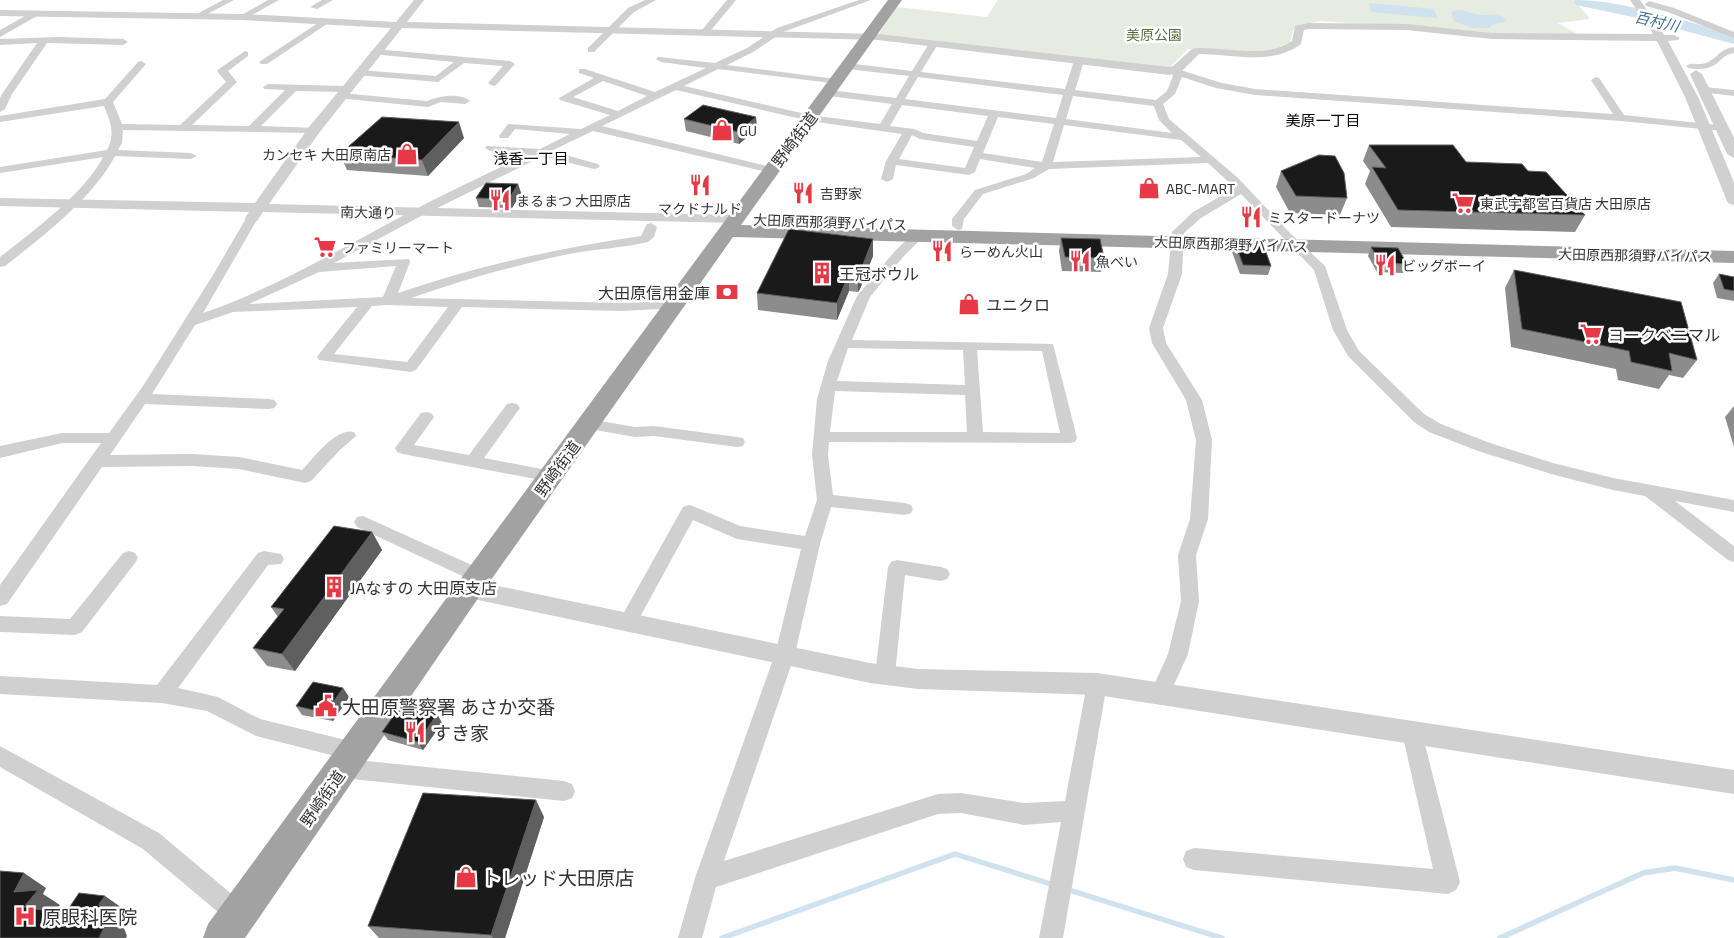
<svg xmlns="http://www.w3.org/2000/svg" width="1734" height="938" font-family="'Exo 2','Noto Sans JP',sans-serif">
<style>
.green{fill:#e6ecdf}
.water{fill:#cfe2ee}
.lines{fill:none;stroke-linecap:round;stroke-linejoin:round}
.stream{stroke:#cfe2ee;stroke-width:5.5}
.river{fill:#cfe2ee;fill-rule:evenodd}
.minor{fill:#d0d0d0;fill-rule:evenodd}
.tertiary{fill:#d0d0d0;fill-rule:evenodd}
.trunk{fill:#a2a2a2;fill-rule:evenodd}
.wall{fill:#8c8c8c}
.shaded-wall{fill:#5f5f5f}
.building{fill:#1a1a1a;stroke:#5f5f5f}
.labels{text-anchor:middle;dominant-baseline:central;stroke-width:5;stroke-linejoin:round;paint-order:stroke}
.far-park-label{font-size:14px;fill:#56703f;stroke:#fff}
.far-poi-label{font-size:14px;fill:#333;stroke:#fff;text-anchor:start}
.far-street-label{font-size:14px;fill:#333;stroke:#fff}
.far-water-label{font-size:15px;font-style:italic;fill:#3f7597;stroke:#fff}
.far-neighbourhood-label{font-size:15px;fill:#000;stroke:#fff}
.street-label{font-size:16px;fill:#333;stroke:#fff}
.poi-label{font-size:16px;fill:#333;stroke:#fff;text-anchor:start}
.near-poi-label{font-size:19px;fill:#333;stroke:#fff;text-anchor:start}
</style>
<rect width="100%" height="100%" fill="#fff"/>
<path class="green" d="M998 0H1574L1590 19 1558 23 1579 35H1518L1320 21 1296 27 1293 30 1290 42C1264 58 1217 50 1188 49L1168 69 878 35 897 7 987 17Z"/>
<path class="water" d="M1369 3 1434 9 1437 18 1371 12Z
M1457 10C1464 10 1470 13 1476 14 1487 17 1498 11 1507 21L1491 25V28H1472L1454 21 1451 12Z"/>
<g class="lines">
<path class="stream" d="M1066 889 1222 938
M722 938 955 854 1054 885
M1500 938 1643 873 1675 868 1734 880"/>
<path class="river" d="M1575 0C1625 0 1685 22 1734 34V44L1633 17 1576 5 1574 2Z"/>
<path class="minor" d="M223 0H234L198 19 191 17Z
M268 0H279L245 19 238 17Z
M322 0H333L317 9 310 7Z
M645 0H656L634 12 594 52H588V48L628 8Z
M727 0H736L707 35H701V31Z
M859 0H871L783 32 753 52 727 65 836 79 839 80V84L718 69 684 86 810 115 880 124 892 104 829 96 824 93 829 90 896 98 909 76 847 69 842 66 847 63 912 71 930 42 933 41 938 44 921 72 1065 89 1074 61 1079 58 1084 61 1075 90 1156 100 1167 91 1173 76 1169 71 1174 68 1222 83 1255 89 1613 114 1591 80 1596 77 1599 78 1624 115 1727 126 1728 128 1727 130 1723 131 1621 121 1255 95 1216 88 1182 77 1175 94 1163 104 1169 119 1238 178 1289 232 1325 266 1347 330 1359 351 1424 414 1441 424 1490 443 1553 463 1613 478 1734 500V512L1675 501 1734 546V562L1728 560 1645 496 1613 490 1551 474 1478 451 1429 432 1414 422 1348 356 1333 330 1314 270 1241 194 1201 218 1184 233 1182 274 1163 328 1166 343 1202 400 1212 440 1208 519 1196 555 1199 601 1188 654 1167 700 1160 703 1153 700 1150 694 1168 654 1181 601 1178 555 1190 519 1196 440 1186 400 1152 343 1149 328 1168 274 1172 232 1193 212 1235 188 1208 163 1049 169 1034 178 983 194 964 219 962 229 958 230 952 226V219L975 190 1026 174 1035 168 980 159 975 172 969 175 896 165 893 179 887 182 881 179 886 161 902 134 810 121 676 90 602 126 775 168 777 170 775 172 771 173 593 131 551 151 598 164 600 166 598 168 594 169 543 156 421 216 334 263 409 259 410 262 398 293C477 266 558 248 641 236L647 224 651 223 657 227 654 237 648 242C623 248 595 249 569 254 516 265 463 280 411 298L621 303 674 301 679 302 681 305 679 308 621 311 462 307 416 370 411 372 319 360 317 357 319 354 357 307 233 312 195 325 152 394 269 399 274 400 277 404 274 408 269 409 145 404 110 455 192 454 239 457 302 470C313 459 336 427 354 432L356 436 340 450 311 481 305 483 239 469 192 466 102 467 7 604 0 606V585L101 443H62L0 458V446L62 433H109L143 386 213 275 248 215 252 214 258 218 203 313C276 288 343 247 412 211 450 191 489 173 528 154L490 151 485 148 486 146 540 149 570 134 515 129 508 138H500L499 136 508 124 581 129 610 115 560 100 559 98 594 78 579 73V69H585L655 92 706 68 661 62 656 59 658 57 715 63 747 48 777 28ZM918 77 1063 95 1056 118 905 99ZM603 81 647 96 618 111 573 97ZM1073 96 1154 106 1159 120 1172 133 1066 119ZM902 105 988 116 977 141 923 133 914 129 890 126ZM998 117 1054 124 1042 162 983 153ZM1064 125 1181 140 1201 157 1053 162ZM912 135 920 139 974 147 965 168 899 159ZM396 266 383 297 249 304 319 272ZM388 305 448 307 407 362 334 354 372 306Z
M1649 1 1674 8 1734 32V38L1668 12 1646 6 1645 4Z
M34 11 38 14 37 16 0 37V30Z
M324 19 327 20V24L267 64H261L259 62Z
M59 37 123 39 128 42 123 45 47 43 12 94 5 109 0 112V98L2 94 37 43 0 45V39Z
M1734 47V53C1719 55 1720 69 1698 69 1692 69 1690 69 1686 66 1692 61 1699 66 1706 63 1717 59 1719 49 1734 47Z
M375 49 510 61 515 64 496 85 493 86 488 83 503 66 464 63 438 82 356 75 354 73 359 70 436 76 454 62 372 54 370 52Z
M245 51 248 52V56L228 71 237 82 235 84 192 125 249 126 285 90 264 89 263 87 268 84 346 86 351 89 346 92 296 91 261 126 318 128 319 130 318 132 314 133 123 130 122 143 118 150 191 153 197 156 191 159 115 156C94 197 41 238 5 266L0 267V257C32 232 85 193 103 157L0 173V167L107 150C116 133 110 122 104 106L0 122V116L105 99 138 62 141 61 146 64 113 102 122 124 180 125 226 82 217 71 219 69Z
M1704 87 1734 90V96L1700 92 1699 90Z
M341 93 427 101C438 96 460 92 470 101L465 104 441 102 428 107 337 98V94Z
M919 231 925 235 903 257 870 297 852 340 1053 344 1077 438 1075 442 1069 443 829 442 828 455 833 495 905 503 911 505 913 509 911 513 905 515 831 507 820 544 795 654 724 861 938 794 961 793 1024 803 1065 801 1087 684 1090 678 1097 675 1104 678 1107 684 1063 938H1039L1061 822 1024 825 961 813 938 814 716 887 702 938H678L695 878 775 654 801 549 737 539 693 520 634 628 627 631 620 628 618 623 683 507 689 505 695 507 740 526 805 536 817 500 812 455 817 399 828 361 857 296 895 251 915 232ZM848 348 963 350 965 385 837 381ZM977 350 1042 351 1060 433 983 432ZM835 391 965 395 967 432H830Z
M512 403 517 404 520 408 484 458 557 472 559 476 557 480 551 482 403 454 397 452 395 448 421 413 426 412 431 413 434 417 414 445 469 455 507 404Z
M589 419 635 427 654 426 737 437 743 438 745 442 743 446 737 447 654 436 635 437 584 428 581 424 584 420Z
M363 516 485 571 488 576 485 581 479 583 473 581 357 527 354 522 357 517Z
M129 551 135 553 138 558 135 563 82 632 75 635 0 632V616L70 619 123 553Z
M264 551 281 554 284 559 281 564 268 565 178 688 218 697 260 719 362 744 365 751 362 758 357 760 564 781 572 784 575 791 572 798 564 801 343 778 336 775 332 768 336 761 347 759 256 736 207 711 162 703 0 694V676L157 685 258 553Z
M897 560 941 567 947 569 950 574 947 579 941 581 905 575 895 675 892 681 885 683 878 681 875 675 888 567 891 562Z
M1412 724 1419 726 1422 733 1460 882 1456 890 1448 894 1194 870 1186 867 1183 859 1186 851 1194 848 1433 869 1402 733 1405 726Z
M0 746 159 833 247 907 251 915 247 923 239 927 231 923 143 849 0 767Z"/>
<path class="tertiary" d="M414 0H424L407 22 878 34 1169 67 1173 66 1192 49 1196 48C1226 47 1266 59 1292 41L1295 26 1308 23 1406 24 1492 33 1653 34 1630 0H1640L1664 35H1674L1680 38 1678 40 1668 41 1698 97 1731 175 1734 183V205L1729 204 1727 201 1685 97 1657 41 1492 39 1406 30 1308 29 1304 30 1301 44C1272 66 1233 54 1199 54L1181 72 1169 75 878 40 402 28 319 133 269 204 736 215 741 216 743 219 741 222 736 223 263 212 257 221H247L245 218 249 212 0 206V198L255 203 309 127 391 28 242 20 0 16V10L242 14 396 22Z
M1696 70 1702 74 1734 138V158L1727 154 1690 74Z
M469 580 870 663 918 669 1097 673 1734 770V794L1097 695 918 689 870 683 469 598 461 595 458 589 461 583Z"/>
<path class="trunk" d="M888 0H902L741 225 1734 251V263L733 237 479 597 245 938H203L208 924 459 581Z"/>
</g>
<path class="wall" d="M756 117 757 129 739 144 686 131 684 119Z
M464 138 428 176 347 170 340 154Z
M1369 145 1466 162 1528 171 1585 215 1575 232 1391 227 1365 184 1370 171 1363 161Z
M1281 171 1347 198 1340 215 1290 213 1276 187Z
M518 184 521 193 512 208 479 207 476 198Z
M1061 238 1104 258 1101 272 1062 271 1059 251Z
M873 239V256L860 289 858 292 849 291 837 320 758 310 757 293Z
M1235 243 1271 266 1268 275 1240 274 1232 252Z
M1371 247 1407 264 1403 273 1377 272 1368 256Z
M1514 270 1697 360 1683 378 1669 375 1659 389 1618 380 1616 369 1511 347 1505 288Z
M1719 274 1734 277V301L1717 298 1713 283Z
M1734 406V447L1725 417Z
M372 532 382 550 295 671 267 666 253 648 278 617 271 607Z
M343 688 349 697 333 721 302 715 296 706Z
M437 714 442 723 423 750 388 740 382 732Z
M544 817 505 938H379L368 926Z"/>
<path class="shaded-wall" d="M756 117 757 129 739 144 738 132Z
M459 122 464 138 428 176 422 160Z
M518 184 521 193 512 208 509 199Z
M873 239V256L860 289 858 292V274Z
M849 273V291L837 320V303Z
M372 532 382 550 295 671 282 654Z
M343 688 349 697 333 721 326 713Z
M437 714 442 723 423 750 418 742Z
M536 800 544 817 505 938H493L491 935Z
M24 873 46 888 43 894 60 905 47 921 24 907 14 892Z
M105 896 125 910 120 918 127 936 126 938H99V904Z"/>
<path class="building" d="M703 105 756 117 738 132 684 119Z
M382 117 459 122 422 160 340 154Z
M1369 145H1453L1466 162 1522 164 1528 171 1546 172 1585 215 1398 210 1372 167 1386 168Z
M1319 155 1335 156 1344 173 1347 198 1296 196 1281 171Z
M486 183 518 184 509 199 476 198Z
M789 229 873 239 860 272 858 274 849 273 837 303 757 293Z
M1061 238 1100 239 1104 258 1065 257Z
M1235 243 1263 244 1271 266 1243 265Z
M1371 247 1398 248 1407 264 1381 263Z
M1514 270 1681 302 1697 360 1669 353 1672 371 1631 362 1629 351 1522 329Z
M1719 274 1734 277V291L1724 289Z
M334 526 372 532 282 654 253 648 284 609 271 607Z
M313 682 343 688 326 713 296 706Z
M402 704 437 714 418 742 382 732Z
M423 793 536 800 491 935 368 926Z
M0 871 24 873 14 892 38 890 24 907 65 914 79 893 105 896 99 904 107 922 99 938H0Z"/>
<defs>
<g id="shop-bare" transform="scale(1.725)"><path d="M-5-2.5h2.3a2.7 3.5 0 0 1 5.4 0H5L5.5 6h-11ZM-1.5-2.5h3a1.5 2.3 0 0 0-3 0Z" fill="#e63946" stroke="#fff" stroke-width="2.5" paint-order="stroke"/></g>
<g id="restaurant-bare" transform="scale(1.725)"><path d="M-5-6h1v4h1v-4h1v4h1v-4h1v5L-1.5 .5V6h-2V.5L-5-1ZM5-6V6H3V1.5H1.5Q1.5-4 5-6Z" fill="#e63946" stroke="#fff" stroke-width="2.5" paint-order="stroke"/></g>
<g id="supermarket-bare" transform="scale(1.725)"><path d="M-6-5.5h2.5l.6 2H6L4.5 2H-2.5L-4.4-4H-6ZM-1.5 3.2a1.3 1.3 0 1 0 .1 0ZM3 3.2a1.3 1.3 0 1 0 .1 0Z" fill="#e63946" stroke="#fff" stroke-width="2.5" paint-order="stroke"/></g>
<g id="building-bare" transform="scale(1.725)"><path d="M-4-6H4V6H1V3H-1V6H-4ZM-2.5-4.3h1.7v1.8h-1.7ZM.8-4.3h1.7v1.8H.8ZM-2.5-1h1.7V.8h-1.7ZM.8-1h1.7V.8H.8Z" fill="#e63946" stroke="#fff" stroke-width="2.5" paint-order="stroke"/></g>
<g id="bank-bare" transform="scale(1.725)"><path d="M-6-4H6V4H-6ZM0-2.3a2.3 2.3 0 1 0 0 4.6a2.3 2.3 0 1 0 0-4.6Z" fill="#e63946" stroke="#fff" stroke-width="2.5" paint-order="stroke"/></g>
<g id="civic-bare" transform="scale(1.725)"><path d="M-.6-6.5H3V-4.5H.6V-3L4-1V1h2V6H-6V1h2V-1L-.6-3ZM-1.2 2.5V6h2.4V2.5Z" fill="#e63946" stroke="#fff" stroke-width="2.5" paint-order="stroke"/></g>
<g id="hospital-bare" transform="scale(1.725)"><path d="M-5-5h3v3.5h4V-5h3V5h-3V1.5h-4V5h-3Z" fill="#e63946" stroke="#fff" stroke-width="2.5" paint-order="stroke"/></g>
</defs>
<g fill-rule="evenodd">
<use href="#shop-bare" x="722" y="130"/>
<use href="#shop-bare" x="407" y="154"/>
<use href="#restaurant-bare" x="700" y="185"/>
<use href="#shop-bare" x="1149" y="188"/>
<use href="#restaurant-bare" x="803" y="193"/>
<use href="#restaurant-bare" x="500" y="200"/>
<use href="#supermarket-bare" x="1463" y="203"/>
<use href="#restaurant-bare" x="1251" y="217"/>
<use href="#supermarket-bare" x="325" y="247"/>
<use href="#restaurant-bare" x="942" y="251"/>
<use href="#restaurant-bare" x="1080" y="261"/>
<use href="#restaurant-bare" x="1385" y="265"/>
<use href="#building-bare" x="822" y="273"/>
<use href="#bank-bare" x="727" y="292"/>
<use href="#shop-bare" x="969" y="304"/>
<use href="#supermarket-bare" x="1591" y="334"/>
<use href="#building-bare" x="334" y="587"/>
<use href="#civic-bare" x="326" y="706"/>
<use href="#restaurant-bare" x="415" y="732"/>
<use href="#shop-bare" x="466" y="877"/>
<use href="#hospital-bare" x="25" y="916"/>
</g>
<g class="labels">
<g class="far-park-label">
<text x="1154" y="34">美原公園</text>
</g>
<g class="far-poi-label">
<text x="739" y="130">GU</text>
<text x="391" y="154" text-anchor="end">カンセキ 大田原南店</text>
<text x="1166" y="188">ABC-MART</text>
<text x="820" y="193">吉野家</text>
<text x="516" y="200">まるまつ 大田原店</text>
<text x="1480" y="203">東武宇都宮百貨店 大田原店</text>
<text x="700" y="208" text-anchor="middle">マクドナルド</text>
<text x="1268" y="217">ミスタードーナツ</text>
<text x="342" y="247">ファミリーマート</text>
<text x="959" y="251">らーめん火山</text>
<text x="1096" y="261">魚べい</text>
<text x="1402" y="265">ビッグボーイ</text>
</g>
<g class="far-street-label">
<text transform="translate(368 212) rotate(1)">南大通り</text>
<text transform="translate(830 222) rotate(2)">大田原西那須野バイパス</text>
<text transform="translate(1231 244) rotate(2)">大田原西那須野バイパス</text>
<text transform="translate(1635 255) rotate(1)">大田原西那須野バイパス</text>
</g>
<g class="far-water-label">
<text transform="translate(1657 21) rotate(13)">百村川</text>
</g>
<g class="far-neighbourhood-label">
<text x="1323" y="120">美原一丁目</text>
<text x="531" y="158">浅香一丁目</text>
</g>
<g class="street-label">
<text transform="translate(794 139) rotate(-53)">野崎街道</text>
<text transform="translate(557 468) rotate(-54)">野崎街道</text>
<text transform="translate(322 798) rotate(-55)">野崎街道</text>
</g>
<g class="poi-label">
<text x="839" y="273">王冠ボウル</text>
<text x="710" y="292" text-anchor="end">大田原信用金庫</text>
<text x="986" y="304">ユニクロ</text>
<text x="1608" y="334">ヨークベニマル</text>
<text x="350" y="587">JAなすの 大田原支店</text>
</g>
<g class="near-poi-label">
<text x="342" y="706">大田原警察署 あさか交番</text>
<text x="432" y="732">すき家</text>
<text x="482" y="877">トレッド大田原店</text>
<text x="42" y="916">原眼科医院</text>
</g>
</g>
</svg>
